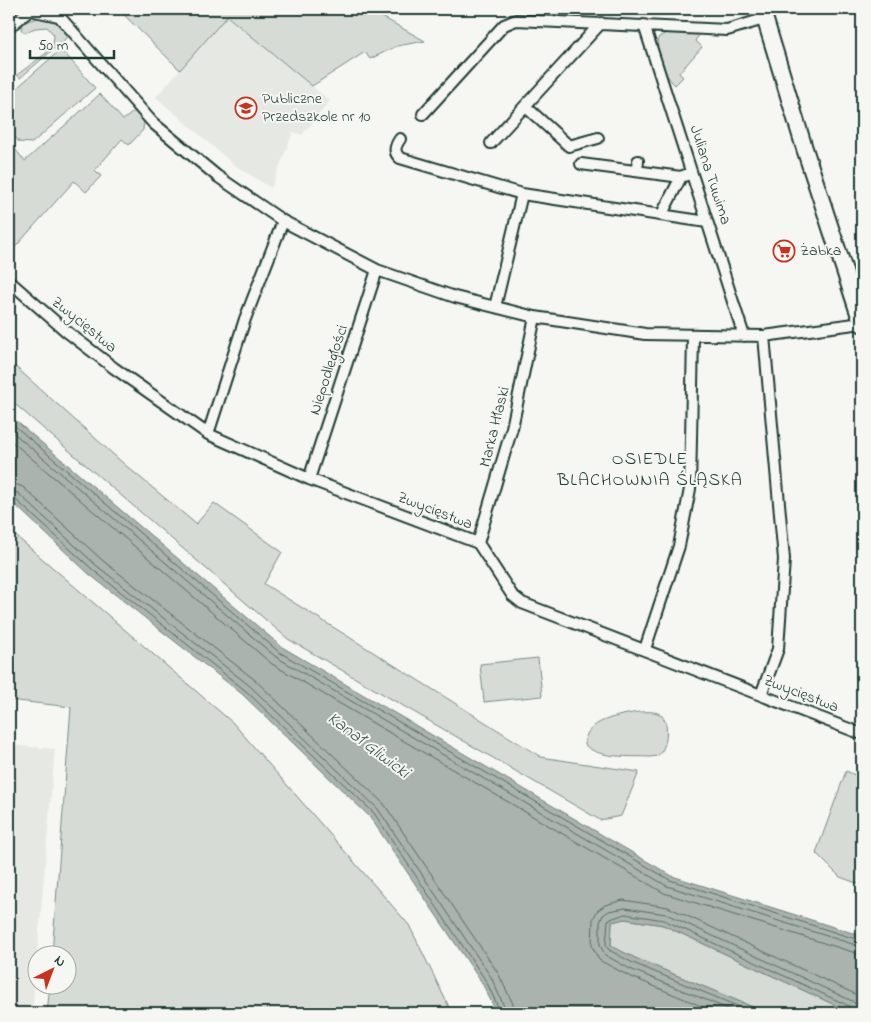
<svg xmlns="http://www.w3.org/2000/svg" width="871" height="1022" font-family="'Indie Flower',sans-serif">
<style>
.built{fill:#e6e8e4}
.green{fill:#d6dbd6;stroke:#7a8c85}
.water{fill:#aab3ae;stroke:#72847d}
.lines{fill:none;stroke-linecap:round;stroke-linejoin:round}
.shore{stroke:#576c65;stroke-width:1}
.street-casing{stroke:#1f3d34;stroke-width:14}
.secondary-casing{stroke:#1f3d34;stroke-width:19}
.street{stroke:#f6f6f2;stroke-width:10}
.secondary{stroke:#f6f6f2;stroke-width:15}
.labels{text-anchor:middle;dominant-baseline:central;stroke-width:4;stroke-linejoin:round;paint-order:stroke}
.poi-label{font-size:16px;fill:#1f3d34;stroke:#f6f6f2;text-anchor:start}
.street-label{font-size:16px;fill:#1f3d34;stroke:#f6f6f2}
.neighbourhood-label{font-size:18px;letter-spacing:1px;fill:#1f3d34;stroke:#f6f6f2}
.water-label{font-size:18px;font-style:italic;fill:#425a52;stroke:#f6f6f2}
</style>
<rect width="100%" height="100%" fill="#f6f6f2"/>
<filter id="ink" filterUnits="userSpaceOnUse"><feTurbulence type="fractalNoise" baseFrequency=".02" numOctaves="2"/><feDisplacementMap in="SourceGraphic" scale="10" xChannelSelector="R" yChannelSelector="G"/><feConvolveMatrix kernelMatrix="1 2 1 2 8 2 1 2 1" color-interpolation-filters="sRGB"/></filter>
<g filter="url(#ink)">
<path class="built" d="M227 16 330 101 302 135 293 132 271 188 233 164 156 97Z
M9 745 55 749 32 1013H9Z"/>
<path class="green" d="M118 9H368L425 41 397 46 370 59 365 52 312 86 227 16 180 70Z
M38 18 58 23 70 35 20 78 17 75 53 48 54 35 47 27 35 28 24 33 21 29 24 22Z
M668 32 702 33 695 40 702 47 679 73 683 77 675 85C665 76 651 51 659 37Z
M61 49 95 88 32 143 19 142 9 129V95Z
M100 94 123 120 136 110 144 120 143 130 129 145 122 139 95 170 101 176 86 192 74 181 9 254V142L25 161Z
M9 361 124 464 196 524 214 503 282 552 264 584 541 757 639 772 621 816 600 820 288 639 9 399Z
M9 530 233 723 409 925 452 1013H47L50 985 68 984V954H52L71 707 9 700Z
M538 658 542 696 484 702 480 664Z
M639 712C646 712 657 710 662 716 670 725 667 750 657 756L650 757C631 756 599 759 585 745 583 720 621 715 639 712Z
M846 771 862 778V885L840 877 816 853Z
M625 919 663 925 852 1013H767L635 958 611 946 612 922Z"/>
<path class="water" d="M9 415 282 647 672 876 862 936V1013H852L663 925 625 919 612 922 611 946 635 958 767 1013H497L482 983 370 817 242 694 89 574 9 499Z"/>
<g class="lines">
<path class="shore" d="M9 421 279 652 670 880 862 941
M9 429 276 657 667 886 862 947
M9 439 272 664 664 893 862 955
M9 482 23 487 102 560 255 680 384 804 498 973 513 1004 515 1013
M9 490 18 493 97 566 250 686 378 809 491 977 507 1013
M9 496 14 498 93 570 246 691 374 813 486 981 501 1013
M718 1013 627 975 599 960 592 946 593 920 597 911 605 905 623 900 668 907 855 994 862 1000
M738 1013 630 969 605 955 600 945V922L603 915 609 911 625 908 666 914 852 1001 858 1006 859 1013
M754 1013 633 963 609 950 606 945 608 920 625 914 664 920 849 1006 853 1013"/>
<g class="street-casing">
<path id="street" d="M644 25 744 336
M9 27 30 10 59 16 153 123 217 176 283 221 377 270 455 297 535 317 645 334 764 336 862 323
M525 106 569 146 598 138
M423 114 504 25 516 20 727 30 764 19
M400 139C395 146 393 152 400 158L522 194 707 222
M491 143 601 23
M581 164 681 177 691 173
M637 171 638 161
M664 215V210L681 177
M9 281 66 331 114 368 208 434 309 479 478 543 512 595 522 603 862 734
M495 307 522 194
M208 434 245 319 283 221
M309 479 377 270
M478 543 512 428 535 317
M645 649 679 546 690 489 693 336
M761 695 778 649 784 559 764 336"/>
</g>
<g class="secondary-casing">
<path id="secondary" d="M762 9 805 150 862 324"/>
</g>
<use href="#street" class="street"/>
<use href="#secondary" class="secondary"/>
</g>
</g>
<defs>
<g id="school-ring" transform="scale(1.125)"><circle r="9.5" fill="#f6f6f2" stroke="#c8321e" stroke-width="1.5"/><path d="M0-5L7-2L0 1L-7-2ZM-4 1L0 2.5L4 1V4Q0 6-4 4Z" fill="#c8321e"/></g>
<g id="supermarket-ring" transform="scale(1.125)"><circle r="9.5" fill="#f6f6f2" stroke="#c8321e" stroke-width="1.5"/><path d="M-6-5.5h2.5l.6 2H6L4.5 2H-2.5L-4.4-4H-6ZM-1.5 3.2a1.3 1.3 0 1 0 .1 0ZM3 3.2a1.3 1.3 0 1 0 .1 0Z" fill="#c8321e"/></g>
</defs>
<g fill-rule="evenodd">
<use href="#school-ring" x="246" y="108"/>
<use href="#supermarket-ring" x="784" y="251"/>
</g>
<g class="labels">
<g class="poi-label">
<text x="262" y="99">Publiczne<tspan x="262" dy="18">Przedszkole nr 10</tspan></text>
<text x="800" y="251">Żabka</text>
</g>
<g class="street-label">
<text transform="translate(710 175) rotate(72)">Juliana Tuwima</text>
<text transform="translate(84 325) rotate(39)">Zwycięstwa</text>
<text transform="translate(329 370) rotate(-72)">Niepodległości</text>
<text transform="translate(495 427) rotate(-76)">Marka Hłaski</text>
<text transform="translate(435 511) rotate(21)">Zwycięstwa</text>
<text transform="translate(801 694) rotate(21)">Zwycięstwa</text>
</g>
<g class="neighbourhood-label">
<text x="650" y="460">OSIEDLE<tspan x="650" dy="21">BLACHOWNIA ŚLĄSKA</tspan></text>
</g>
<g class="water-label">
<text transform="translate(368 746) rotate(37)">Kanał Gliwicki</text>
</g>
</g>
<rect width="871" height="1022" fill="none" stroke="#f6f6f2" stroke-width="30"/>
<rect x="15" y="15" width="841" height="992" fill="none" stroke="#1f3d34" stroke-width="2" filter="url(#ink)"/>
<g transform="translate(52 970) rotate(42)"><circle r="24" fill="#f6f6f2" stroke="#a0aca6"/>
<path d="M0-4L9 19L0 12L-9 19Z" fill="#c8321e"/>
<text y="-8" font-size="14" font-weight="bold" text-anchor="middle" fill="#1f3d34">N</text>
</g>
<path d="M30 50v8h84v-8" fill="none" stroke="#1f3d34" stroke-width="2.5"/>
<text x="38" y="50" font-size="15" fill="#1f3d34" stroke="#f6f6f2" stroke-width="4" paint-order="stroke">50 m</text>
</svg>
